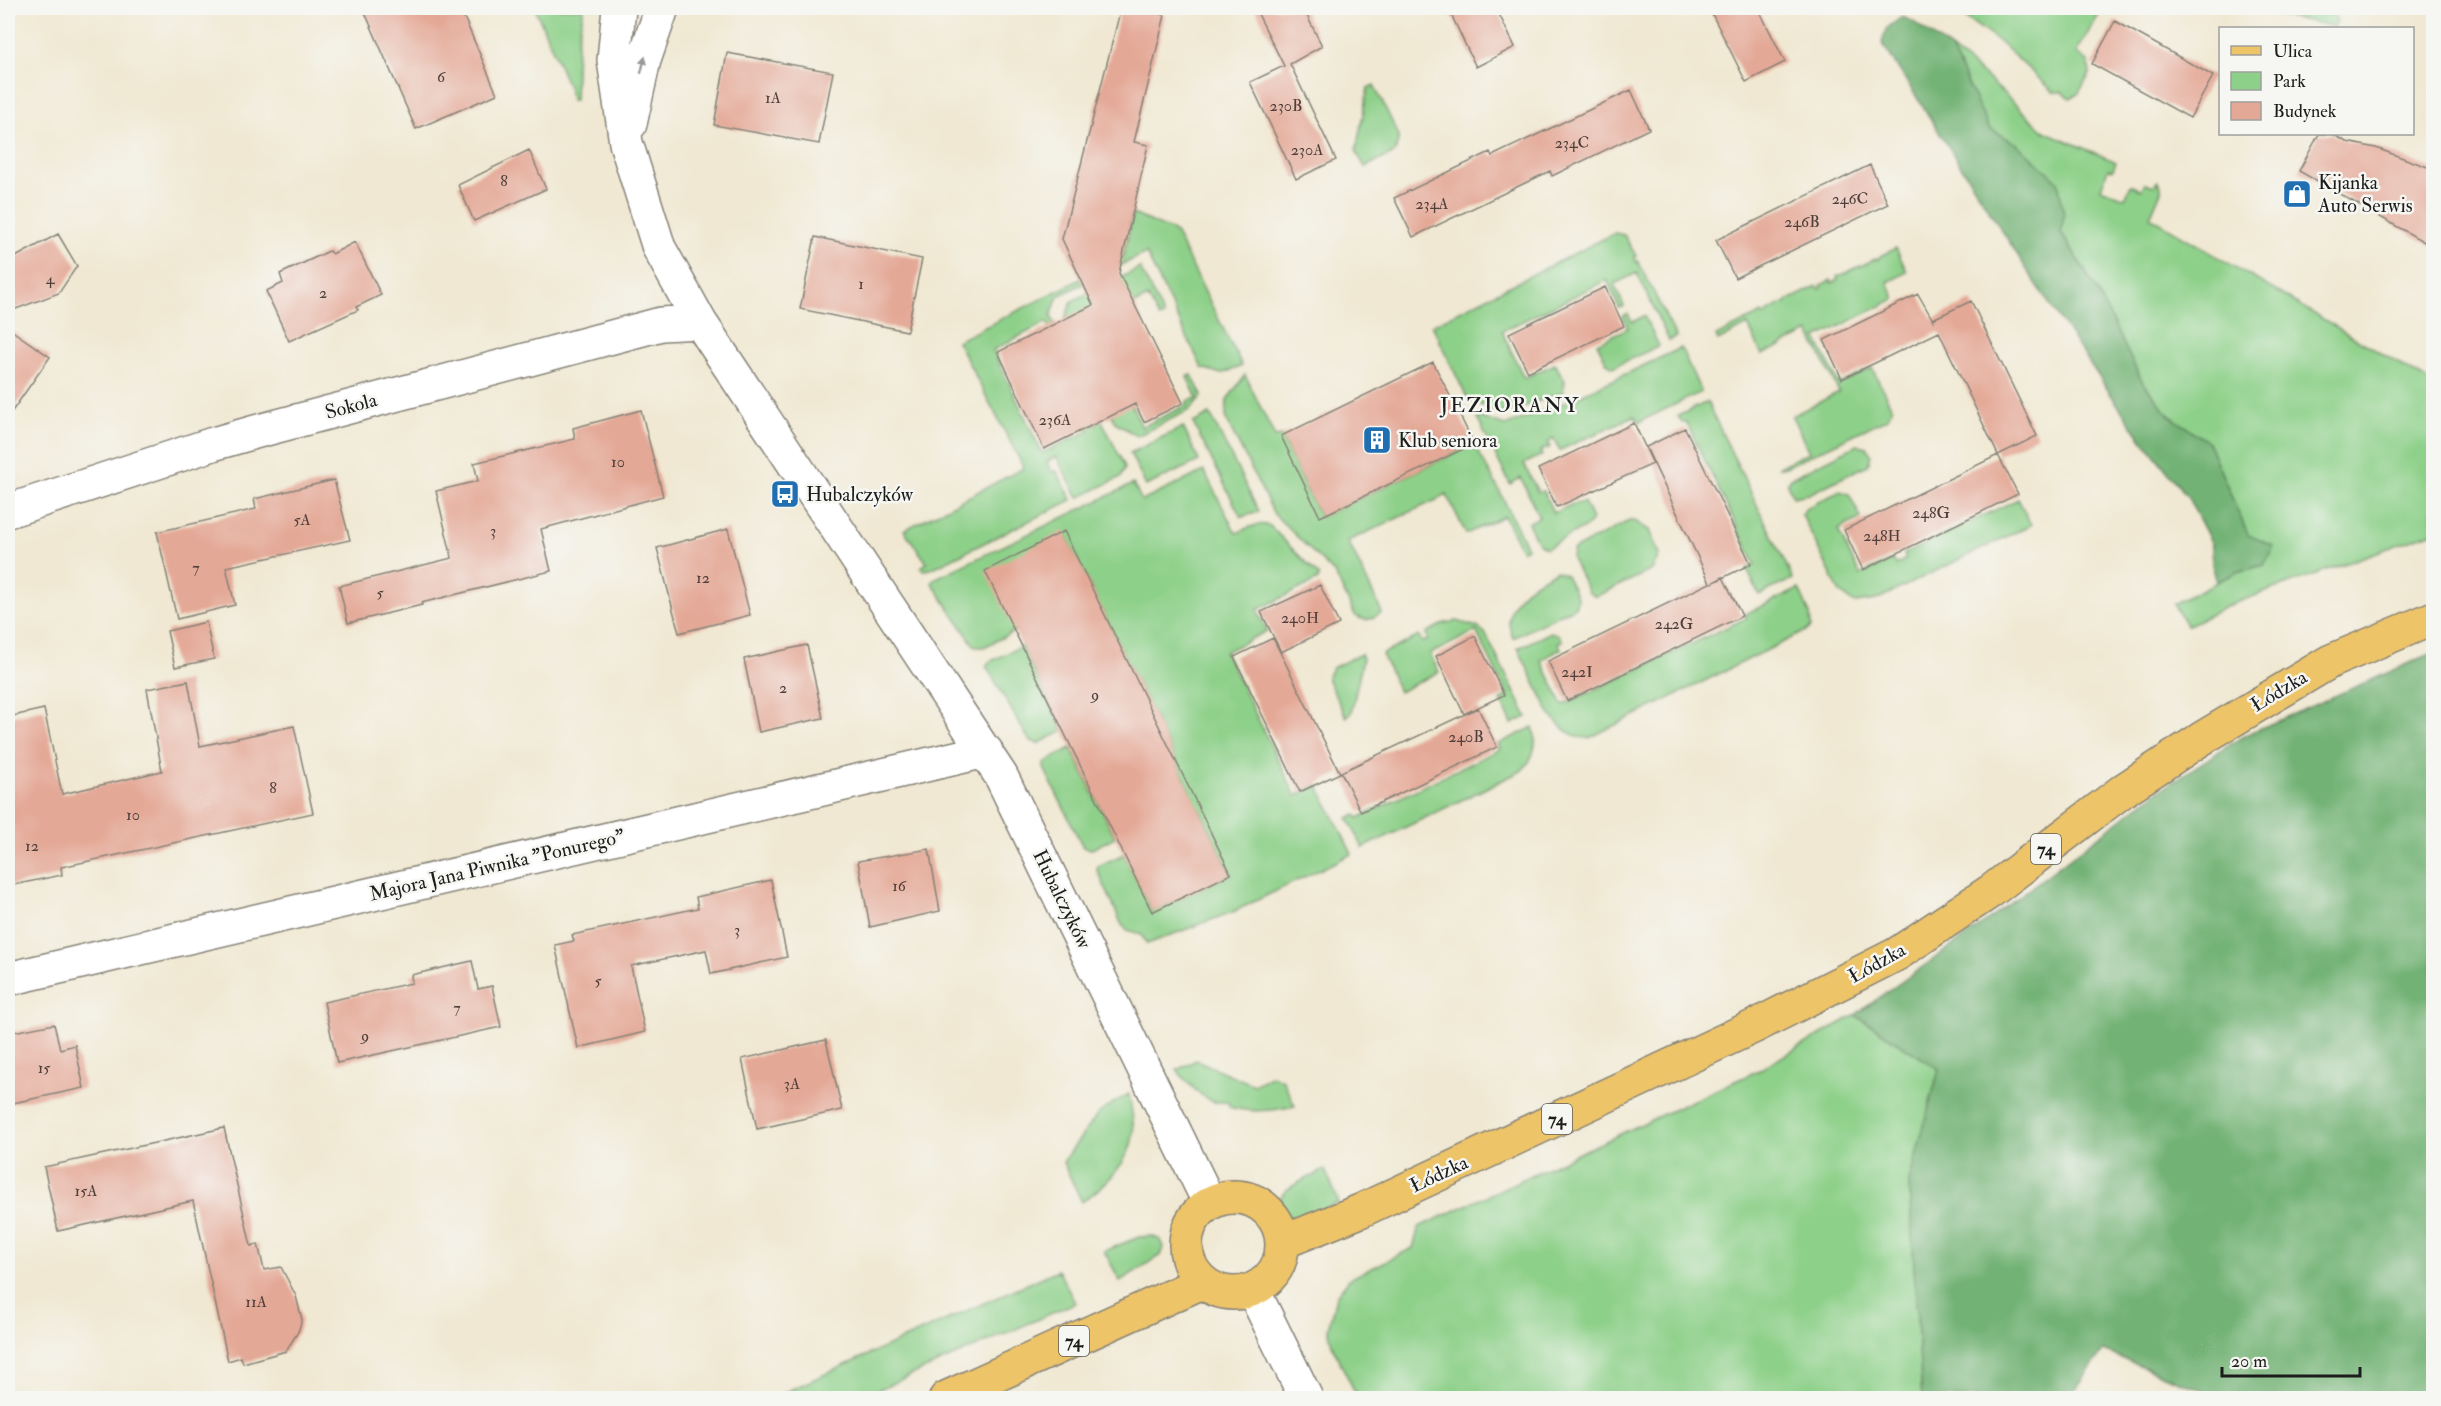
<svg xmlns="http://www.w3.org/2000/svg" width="2441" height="1406" font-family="'IM FELL Double Pica',serif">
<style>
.green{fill:#8dd089;stroke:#547652;stroke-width:1.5}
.forest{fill:#72b275;stroke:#476748;stroke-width:1.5}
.building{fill:#e4a896}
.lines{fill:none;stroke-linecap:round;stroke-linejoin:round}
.minor-casing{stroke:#868277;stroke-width:36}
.primary-casing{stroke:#868277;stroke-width:36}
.minor{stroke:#fff;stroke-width:33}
.primary{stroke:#eec469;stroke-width:33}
.oneway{fill:#999}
.labels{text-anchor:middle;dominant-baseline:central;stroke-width:5;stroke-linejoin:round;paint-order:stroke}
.number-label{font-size:16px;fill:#4e3f3a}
.shield{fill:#f6f6f2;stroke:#5d5d5c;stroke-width:1.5}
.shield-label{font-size:18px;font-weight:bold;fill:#1c1c1c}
.poi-label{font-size:20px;fill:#1c1c1c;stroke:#f6f6f2;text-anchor:start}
.street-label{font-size:20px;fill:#1c1c1c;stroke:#f6f6f2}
.neighbourhood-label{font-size:21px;letter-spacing:1.5px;fill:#1c1c1c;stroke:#f6f6f2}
</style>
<rect width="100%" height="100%" fill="#f6f6f2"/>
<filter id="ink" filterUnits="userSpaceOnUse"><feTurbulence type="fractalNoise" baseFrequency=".0167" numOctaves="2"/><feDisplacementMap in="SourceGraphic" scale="12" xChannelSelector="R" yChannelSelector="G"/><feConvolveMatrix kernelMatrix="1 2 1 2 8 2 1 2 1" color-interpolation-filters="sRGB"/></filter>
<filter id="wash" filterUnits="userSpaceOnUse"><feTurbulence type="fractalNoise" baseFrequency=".008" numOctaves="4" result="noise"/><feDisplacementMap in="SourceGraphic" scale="24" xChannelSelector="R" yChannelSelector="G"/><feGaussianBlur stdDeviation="1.35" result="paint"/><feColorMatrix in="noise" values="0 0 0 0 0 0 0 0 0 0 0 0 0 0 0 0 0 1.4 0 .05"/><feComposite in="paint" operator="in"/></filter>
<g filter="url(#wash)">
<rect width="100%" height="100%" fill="#f0e8d2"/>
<path class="green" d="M535 8H584L577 42 575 100H571L569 89Z
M1952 8H2103L2076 53 2088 61 2090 74 2078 94 2070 98 2062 92H2054L1998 41Z
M2248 8H2317L2331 11 2337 21 2334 27Z
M1951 49 1985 76 2044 131 2116 162 2113 170 2108 169 2101 188 2125 198 2131 185 2141 190 2145 183 2154 186 2157 181 2161 187V191L2150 217 2433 384V532L2232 604 2187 626 2173 604 2237 572 2264 565 2248 535 2208 442 2169 415 2142 381 2094 285 2061 233 2064 215 2017 144 1989 128Z
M1374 85 1399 136 1395 153 1365 167 1356 151 1368 88Z
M1133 214 1175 232 1242 366 1221 374 1202 368 1146 253 1058 296 1051 316 1064 343 1060 345 1047 322 993 350 1042 453 1089 431 1087 428 1096 423 1098 425 1087 403 1092 401 1125 467 1121 477 1078 498 1056 456 1047 462 1052 472 1056 470 1072 500 931 569 923 570 921 567 927 563 904 530 1024 468 957 341 1123 258Z
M1615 233 1624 235 1636 256 1634 257 1636 262 1638 261 1676 337 1669 341 1637 273 1614 284 1624 306 1619 308 1607 280 1502 331 1524 378 1555 364 1565 381 1563 392 1504 414 1468 400 1432 325Z
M1896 248 1907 272 1888 282 1895 299 1816 338 1839 384 1872 368 1892 408 1888 418 1786 467H1778L1809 452 1792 416 1839 392 1809 332 1762 355 1748 325 1718 341 1716 336 1762 313 1763 316 1767 314V312L1783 303 1786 304 1787 301 1817 286 1820 289 1822 288 1821 285 1831 280 1832 283 1838 280 1837 277 1875 259 1878 260 1879 257Z
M1140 268 1164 316 1159 318 1148 297 1094 324 1142 427 1187 405V401L1197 398 1187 377 1192 375 1202 396 1190 410 1137 436 1115 422 1065 319 1072 301Z
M1628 314 1632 322 1644 316 1659 346 1613 367 1607 363 1597 343 1628 328 1623 316Z
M1681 348 1701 392 1639 422 1634 416 1560 450 1553 438 1548 443 1550 447 1540 451 1542 455 1524 464 1538 492 1544 491 1553 513 1573 504 1584 502 1592 519 1588 526 1546 548 1538 543 1528 523 1539 517 1521 478 1510 484 1476 416 1505 426 1566 402Z
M1245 375 1275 437 1281 436 1320 517 1474 444 1498 488 1527 548 1522 551 1504 516 1466 534 1447 495 1348 541 1382 613C1372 618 1365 624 1355 615L1335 574 1274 514 1226 419 1227 400Z
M1707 402 1793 579 1759 595 1747 569 1755 564 1686 422 1682 423 1678 416Z
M1210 414 1259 512 1241 517 1193 423Z
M1183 427 1199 461 1146 486 1130 453Z
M1857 445 1867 447 1871 455 1868 465 1809 494 1793 497 1787 484 1791 478Z
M1204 471 1236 533C1247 529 1258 521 1270 526L1319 576 1318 580 1257 610 1267 631 1225 652 1296 796 1318 785 1352 854 1235 911 1147 944 1141 934 1127 930 1122 925 1097 869 1098 866 1124 854 1152 912 1231 874 1064 532 1015 631 984 647H977L973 644 932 583 934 579 1133 484 1142 501Z
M1840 491 1849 494 1861 518 1838 530 1860 575 1892 560 1896 565 1906 559 1904 554 2018 499 2031 525 1876 600 1855 603 1840 593 1802 515 1806 508Z
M1629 521H1635L1649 530 1659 555 1652 570 1601 594 1595 596 1589 593 1572 559 1573 550Z
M1556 571 1566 575 1578 599 1575 607 1513 638C1498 604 1530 584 1556 571Z
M1799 589 1810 614 1811 627 1808 630 1589 738C1571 738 1561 728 1550 714L1518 648 1551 632 1559 635 1562 641 1558 642 1561 649 1541 660 1563 705 1746 618 1745 614Z
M1457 621 1477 627 1485 633 1527 717 1512 724 1501 700 1508 696 1476 631 1430 654 1439 672 1399 692 1382 654 1419 636 1422 642 1428 640 1426 633 1445 623Z
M1022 646 1063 731 1038 744 1029 740 986 666 989 662Z
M1361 654 1363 658 1351 714 1346 717 1327 678 1332 668Z
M1533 727C1538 743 1534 760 1521 771L1363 848 1348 818 1356 815 1358 818 1500 749 1498 744Z
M1071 748 1115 837 1092 849 1083 847 1044 768V763Z
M1855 1015 1939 1069 1909 1182 1922 1398H1358L1333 1348 1328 1329 1336 1296 1349 1279 1413 1248 1419 1227 1759 1070Z
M1196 1060 1254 1085 1272 1075 1283 1080 1295 1106C1272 1111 1252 1113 1229 1107V1103C1223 1101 1220 1103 1214 1102 1199 1096 1187 1082 1177 1070Z
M1129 1094C1131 1107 1135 1123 1133 1136 1129 1164 1104 1186 1082 1202L1063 1162 1097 1115 1108 1106Z
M1325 1170 1339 1202 1302 1218 1283 1217C1266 1190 1306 1180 1325 1170Z
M1151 1236 1161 1240 1163 1247 1160 1256 1120 1281 1104 1251 1139 1237Z
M1058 1270 1075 1303 859 1398H772Z"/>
<path class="forest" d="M1902 17 1912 21 1951 49 1989 128 2017 144 2058 181 2064 215 2061 233 2094 285 2142 381 2169 415 2208 442 2248 535 2274 546 2264 565 2237 572 2217 582 2212 565V544L2187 496 2137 433 2038 287 1882 43 1886 29Z
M2433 653V1398H2222L2103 1351 2069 1398H1922L1909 1182 1939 1069 1855 1015 1987 921 2158 791 2245 735Z"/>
<g id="blocks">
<path class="building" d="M363 8H460L497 94 416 129Z
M1121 8H1132L1165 15 1134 142 1148 145 1119 273 1183 403 1144 422 1135 404 1044 449 998 352 1093 305 1062 239Z
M1255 8H1303L1322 46 1290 64 1336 160 1296 179 1250 82 1284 66Z
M1448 8H1496L1515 47 1476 67Z
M1709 8H1758L1785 62 1746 82Z
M2115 21 2213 76 2190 118 2092 64Z
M727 53 833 72 819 144 714 125Z
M1631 90 1649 129 1552 176 1550 171 1413 237 1394 198 1490 152 1492 156Z
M2319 134H2332L2347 142 2376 148 2433 169V247L2299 171Z
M529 150 546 189 474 221 458 185Z
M1870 165 1888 204 1735 278 1716 240Z
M58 234 77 266 59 293 8 312V261Z
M815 237 922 259 907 331 800 309Z
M355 242 381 295 356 307 358 310 289 341 266 291 283 283 280 274 329 251 332 254Z
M1605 287 1624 326 1528 372 1509 333Z
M1918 294 1934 322 1933 319 1971 301 2037 436 1998 455 1939 332 1842 379 1824 340Z
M8 328 50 357 8 417Z
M1433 362 1474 444 1320 517 1281 436Z
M641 410 663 496 541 529 551 571 421 603 422 605 348 623 339 586 452 558 436 491 478 481 474 463 575 439 573 428Z
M1634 423 1653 464 1557 507 1538 469Z
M1685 428 1751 564 1712 583 1723 577 1742 616 1567 701 1548 661 1710 583 1646 447Z
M1998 455 2018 494 1863 570 1844 530Z
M334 480 350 540 226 567 235 605 177 619 157 532 256 509 254 499Z
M728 529 750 615 679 633 657 548Z
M1064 531 1231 874 1152 912 985 571Z
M1320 585 1339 624 1281 652 1261 612Z
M206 622 214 659 175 667 167 631Z
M1475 636 1504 695 1464 714 1436 656Z
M1273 638 1340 773 1300 792 1234 657Z
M807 645 823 718 759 732 744 659Z
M188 681 200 746 294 726 313 813 61 867 62 875 8 886V717L44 709 62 794 162 771 147 689Z
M1478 708 1497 747 1361 812 1341 772Z
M929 849 940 911 870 927 858 861Z
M771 880 787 957 711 974 706 950 631 966 645 1032 578 1048 555 945 574 941 572 935 698 908 696 897Z
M472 961 478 989 492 986 501 1027 337 1063 324 1002 412 983 411 975Z
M54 1024 60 1049 75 1045 84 1088 8 1104V1033Z
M826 1040 842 1110 757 1129 742 1059Z
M224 1128 251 1246 258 1244 264 1270 281 1267 296 1296 302 1320 298 1332 286 1351 243 1363 241 1357 228 1361 193 1201 58 1231 44 1167Z"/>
</g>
</g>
<g filter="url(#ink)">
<use href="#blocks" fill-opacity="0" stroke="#868277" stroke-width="1.5"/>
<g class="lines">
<g class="minor-casing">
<path id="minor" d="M619 8 614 60 626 143 659 248 700 322 1001 776 1209 1202
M630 124 644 60 662 8
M8 511 213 444 255 432 661 324 700 322
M8 979 986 751
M1253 1290 1306 1398"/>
</g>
<g class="primary-casing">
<path id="primary" d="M1186 1245a48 48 0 1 1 96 0a48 48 0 1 1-96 0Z
M1283 1242 1360 1211 1755 1026 1897 954 1991 891 2125 789 2201 739 2331 661 2434 618
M946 1398 1202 1282"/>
</g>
<use href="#minor" class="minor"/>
<use href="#primary" class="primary"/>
</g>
<defs><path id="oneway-solid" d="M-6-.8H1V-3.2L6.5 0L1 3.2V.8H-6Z" transform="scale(1.5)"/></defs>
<use class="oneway" href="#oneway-solid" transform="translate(643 65) rotate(-76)"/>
</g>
<defs>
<g id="shop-square" transform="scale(1.5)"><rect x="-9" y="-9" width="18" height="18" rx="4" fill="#1f6fb2" stroke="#f6f6f2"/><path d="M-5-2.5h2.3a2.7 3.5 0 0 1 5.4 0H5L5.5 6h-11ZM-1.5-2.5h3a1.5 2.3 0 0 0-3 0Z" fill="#fff"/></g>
<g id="building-square" transform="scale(1.5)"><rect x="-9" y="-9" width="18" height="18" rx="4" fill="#1f6fb2" stroke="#f6f6f2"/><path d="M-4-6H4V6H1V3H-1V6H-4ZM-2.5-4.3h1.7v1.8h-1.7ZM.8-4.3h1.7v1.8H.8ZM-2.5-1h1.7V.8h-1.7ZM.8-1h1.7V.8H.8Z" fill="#fff"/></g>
<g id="bus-square" transform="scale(1.5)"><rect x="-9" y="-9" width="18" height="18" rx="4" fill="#1f6fb2" stroke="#f6f6f2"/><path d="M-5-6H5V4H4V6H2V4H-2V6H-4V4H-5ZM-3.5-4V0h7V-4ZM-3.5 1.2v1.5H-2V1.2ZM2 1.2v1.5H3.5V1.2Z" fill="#fff"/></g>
</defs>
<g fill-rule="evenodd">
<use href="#shop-square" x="2297" y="194"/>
<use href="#building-square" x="1377" y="440"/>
<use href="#bus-square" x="785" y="494"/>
</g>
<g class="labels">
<g class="number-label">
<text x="441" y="77">6</text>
<text x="773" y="98">1A</text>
<text x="1286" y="106">230B</text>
<text x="1572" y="143">234C</text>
<text x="1307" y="150">230A</text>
<text x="504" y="181">8</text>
<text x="1850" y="199">246C</text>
<text x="1432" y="204">234A</text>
<text x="1802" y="222">246B</text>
<text x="50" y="279">4</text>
<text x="861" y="284">1</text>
<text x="323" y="293">2</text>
<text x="1055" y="420">236A</text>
<text x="618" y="462">10</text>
<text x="1931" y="513">248G</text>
<text x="302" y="520">5A</text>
<text x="493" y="531">3</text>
<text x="1882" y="536">248H</text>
<text x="196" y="568">7</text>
<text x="703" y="578">12</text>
<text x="380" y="593">5</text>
<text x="1300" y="618">240H</text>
<text x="1674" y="624">242G</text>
<text x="1577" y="672">242I</text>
<text x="783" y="688">2</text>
<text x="1095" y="695">9</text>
<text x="1466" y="737">240B</text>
<text x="273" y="788">8</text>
<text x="133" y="815">10</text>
<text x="32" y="846">12</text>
<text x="899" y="886">16</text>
<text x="737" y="930">3</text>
<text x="598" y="981">5</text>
<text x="457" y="1008">7</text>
<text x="365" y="1036">9</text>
<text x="44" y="1068">15</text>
<text x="792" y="1084">3A</text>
<text x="86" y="1191">15A</text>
<text x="256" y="1302">11A</text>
</g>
<g class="shield">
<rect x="2031" y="834" width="30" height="30" rx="4.5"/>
<rect x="1542" y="1104" width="30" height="30" rx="4.5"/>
<rect x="1059" y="1326" width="30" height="30" rx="4.5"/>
</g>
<g class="shield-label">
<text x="2046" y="849">74</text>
<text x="1557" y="1119">74</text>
<text x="1074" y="1341">74</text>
</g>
<g class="poi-label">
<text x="2318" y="182">Kijanka<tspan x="2318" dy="23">Auto Serwis</tspan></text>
<text x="1398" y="440">Klub seniora</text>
<text x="806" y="494">Hubalczyków</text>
</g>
<g class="street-label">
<text transform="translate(351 406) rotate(-15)">Sokola</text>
<text transform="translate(2279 691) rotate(-31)">Łódzka</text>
<text transform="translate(497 865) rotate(-13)">Majora Jana Piwnika "Ponurego"</text>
<text transform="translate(1062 899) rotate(64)">Hubalczyków</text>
<text transform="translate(1877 963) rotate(-29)">Łódzka</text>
<text transform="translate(1439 1174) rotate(-25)">Łódzka</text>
</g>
<g class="neighbourhood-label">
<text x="1510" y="405">JEZIORANY</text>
</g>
</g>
<rect width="2441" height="1406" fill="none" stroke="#f6f6f2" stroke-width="30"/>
<rect x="2219" y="27" width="195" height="108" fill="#f6f6f2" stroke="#9f9f9c" stroke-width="1.5"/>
<rect x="2231" y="46" width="30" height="9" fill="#eec469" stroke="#9f9f9c" stroke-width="1.5"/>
<text x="2273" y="57" font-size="18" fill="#1c1c1c">Ulica</text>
<rect x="2231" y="72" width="30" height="18" fill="#8dd089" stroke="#9f9f9c" stroke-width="1.5"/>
<text x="2273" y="87" font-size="18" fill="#1c1c1c">Park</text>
<rect x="2231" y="102" width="30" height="18" fill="#e4a896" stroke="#9f9f9c" stroke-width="1.5"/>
<text x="2273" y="117" font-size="18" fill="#1c1c1c">Budynek</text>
<path d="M2222 1367v9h138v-9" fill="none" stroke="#1c1c1c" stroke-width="3"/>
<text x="2231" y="1367" font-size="18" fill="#1c1c1c" stroke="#f6f6f2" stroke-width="4.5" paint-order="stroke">20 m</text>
</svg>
